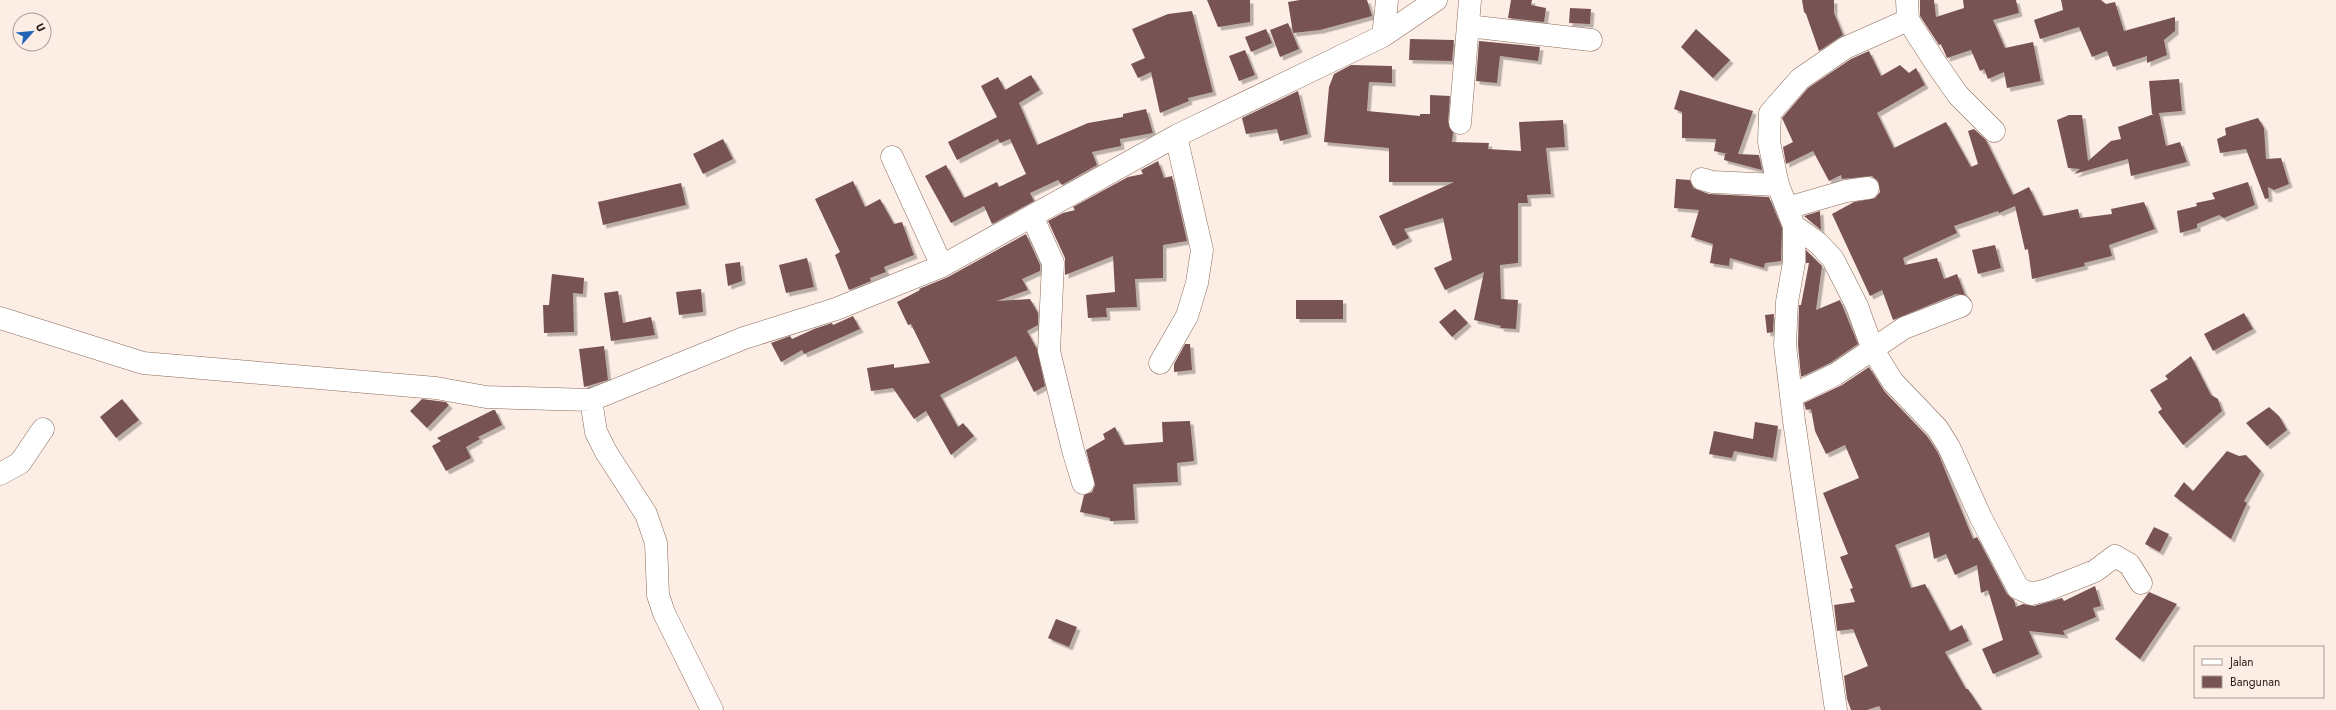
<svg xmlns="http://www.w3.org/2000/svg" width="2336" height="710" font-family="Jost,sans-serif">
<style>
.building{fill:#775353;filter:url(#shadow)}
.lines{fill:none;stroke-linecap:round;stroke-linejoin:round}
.minor-casing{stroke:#8b6b5a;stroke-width:23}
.minor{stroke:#fff;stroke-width:22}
</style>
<defs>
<filter id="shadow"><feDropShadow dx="3.5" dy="3.5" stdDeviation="0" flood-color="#0004"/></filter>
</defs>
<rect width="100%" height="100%" fill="#fcede5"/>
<path class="building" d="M1207 0H1250V22L1218 27Z
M1300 0H1367L1372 16 1320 30 1293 33 1288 2Z
M1511 0H1532L1531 5 1546 8 1544 22 1508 18Z
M1802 0H1834V13L1843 35 1819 51 1806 14 1804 12Z
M1920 0H1934L1936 17 1964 8 1963 0H2016L2019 13 1993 20 2005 48 2033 42 2041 81 2007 88 2004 72 1988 79 1984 69 1980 71 1971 50 1947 58 1941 44 1939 45 1920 16Z
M2061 0H2101L2106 4 2115 2 2124 31 2175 17V31L2164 40 2167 55 2147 63V56L2113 67 2107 51 2092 57 2079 27 2040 39 2034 20 2063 10Z
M1570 8 1591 9 1590 24 1569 23Z
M1192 11 1213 92 1188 98 1189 101 1160 113 1151 72 1138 78 1131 64 1145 58 1132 29 1168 14Z
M1288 23 1299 49 1280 57 1270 30Z
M1266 29 1272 43 1251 52 1245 37Z
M1696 29 1730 60 1713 78 1681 47Z
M1410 39 1454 40 1452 61 1409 60Z
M1479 41 1540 47 1538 61 1500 56 1497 83 1476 81Z
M1245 50 1255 75 1239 81 1229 56Z
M1869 51 1881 76 1900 65 1909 73 1916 68 1925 85 1877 113 1894 148 1946 122 1971 167 1978 164 1968 131 1974 129 1986 140 2013 195 2029 187 2043 216 2078 209 2080 218 2112 214 2111 209 2144 202 2155 229 2109 245 2112 256 2084 263 2085 266 2032 279 2028 249 2025 250 2015 206 1999 213 1998 211 1954 226 1957 233 1903 258 1905 265 1937 258 1944 279 1957 274 1965 295 1956 294 1893 320 1882 290 1870 296 1832 214 1854 202 1875 198 1880 192 1878 181 1872 176 1842 179 1841 175 1829 181 1813 151 1786 164 1783 147 1793 142 1782 118 1808 88 1851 59Z
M1351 65 1392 66V83L1369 82 1367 111 1420 116V114H1430V95L1450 96 1448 122 1453 133 1452 142 1489 143 1488 149 1521 151 1519 122 1563 120 1565 147 1546 148 1551 194 1527 195 1528 203H1518V263L1500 265 1501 299 1518 300 1516 329 1500 328 1501 326 1474 320 1484 272 1445 290 1434 268 1452 260 1443 218 1404 229 1409 238 1393 246 1379 216 1454 182H1389V148L1324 142 1329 87 1334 74Z
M1031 75 1040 90 1019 103 1037 145 1088 123 1123 117V114L1146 109 1153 133 1120 139 1121 146 1092 152 1097 165 1062 185 1058 180 1030 193 1034 201 992 224 984 206 951 223 925 176 946 165 964 198 997 182 999 187 1026 174 1010 139 1000 143 998 139 957 160 948 142 997 117 981 86 998 77 1005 90Z
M2179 79 2182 111 2159 113 2166 146 2180 142 2187 162 2131 176 2128 159 2074 174 2080 169 2068 168 2057 120 2069 115H2082L2088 161 2111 141 2121 139 2118 127 2154 114H2152L2149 81Z
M1680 90 1753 111 1738 154 1759 155 1762 170 1724 160 1725 154H1728L1714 151 1716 139 1682 138V112L1674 109Z
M1298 91 1308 134 1280 141 1277 129 1246 134 1242 118Z
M2258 118 2264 128 2266 159 2281 158 2289 184 2274 190 2268 187 2269 198 2265 199 2246 149 2220 153 2217 139 2226 135 2225 128Z
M723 139 733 159 703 174 693 154Z
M1158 161 1164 178 1172 176 1187 241 1163 245V278L1135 279 1137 307 1106 308 1107 317 1088 318 1086 295 1115 292 1113 256 1065 275V258L1048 221 1063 213 1075 210 1073 207 1128 177 1143 174 1141 170Z
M1676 179 1690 180 1693 188 1709 194 1769 197 1782 228 1781 261 1765 263 1764 268 1730 258 1729 266 1710 263 1713 244 1691 237 1699 210 1674 208Z
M853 181 865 207 880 199 894 224 902 222 914 255 884 267 886 272 870 278 871 281 849 290 835 255 840 252 815 199Z
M2248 182 2255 205 2224 218 2219 215 2197 224V228L2180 233 2177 211 2197 206 2196 203 2215 199 2212 193Z
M681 183 686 205 603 225 598 202Z
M1820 211 1821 230 1804 216Z
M1026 234 1040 265V271L1022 279 1028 290 997 301 1030 299 1038 313V325L1027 331 1037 349 1045 386 1034 392 1016 356 940 395 958 427 963 423 974 436 951 455 926 411 914 419 893 388 871 391 867 368 894 364V368L930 363 911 324 908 325 897 302 920 290 919 289 948 277Z
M1995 245 2001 268 1978 274 1972 250Z
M1806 250 1822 266 1816 310 1840 300 1858 344 1830 363 1801 377 1798 345 1799 305H1801L1809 263H1806Z
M807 258 814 287 786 293 779 265Z
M740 262 742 281 728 286 725 264Z
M552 274 584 278 583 294 573 293 574 332 544 333 543 305H549Z
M701 289 703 312 679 315 676 292Z
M618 291 623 323 651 317 655 335 611 341 604 293Z
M1296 300H1343V319H1296Z
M1455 309 1468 323 1452 337 1439 322Z
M2244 313 2253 329 2213 351 2204 334Z
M1774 314 1773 332 1767 333 1765 315Z
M853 316 860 329 804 354 802 350 781 362 771 343 790 336 792 339 814 329 832 323 833 325Z
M1185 344H1190L1192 370 1174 372V364Z
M604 346 608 380 584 387 579 349Z
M2191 356 2211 395 2218 399 2222 411 2183 445 2158 412 2162 409 2150 390 2168 379 2165 376Z
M1869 367 1884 391 1927 436 1938 453 1973 539 1977 537 2007 594 2014 600 2016 607 2023 604 2034 606 2062 598 2064 601 2095 586 2101 606 2093 608 2096 617 2063 631 2065 635 2029 631 2039 654 1993 674 1982 649 2003 640 1988 590 1981 593 1977 565 1955 575 1946 554 1934 559 1929 532 1895 545 1911 588 1925 584 1950 631 1962 625 1969 641 1945 652 1966 689H1968L1982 710H1881L1879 706 1867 710H1851L1847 699 1844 676 1868 666 1853 629 1837 631 1834 605 1855 602 1850 589 1853 588 1840 557 1848 554 1823 493 1859 478 1845 445 1826 454 1815 431 1811 409 1806 410 1804 403 1842 385Z
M122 399 139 420 116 438 100 417Z
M422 399 446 402 449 405 427 428 410 411Z
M2269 407 2279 416 2287 430 2267 446 2246 423Z
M493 410H495L502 425 478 437 480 439 466 447 471 458 446 471 432 446 441 441 437 438Z
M1190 421 1194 461 1177 463 1178 482 1133 484 1135 520 1110 521V518L1080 512 1084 495 1092 492 1095 485 1086 450 1105 439 1103 434 1115 427 1124 445 1163 442 1162 422Z
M1755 422 1778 426 1773 458 1734 451 1732 458 1709 454 1714 431 1753 439Z
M2227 451 2239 456 2246 455 2261 471 2244 501 2247 503 2231 539 2174 496 2184 482 2193 491Z
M2154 527 2169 534 2160 552 2145 544Z
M2149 592 2177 604 2140 659 2115 639Z
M1056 619 1077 627 1069 647 1048 638Z"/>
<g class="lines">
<g class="minor-casing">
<path id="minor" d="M1908 20 1935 62 1958 95 1994 131
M1468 26 1591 40
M1383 36 1387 0
M1460 123 1470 0
M892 157 942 266
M1702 179 1712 182 1778 185
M1787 208 1846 191 1868 188
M1032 216 1053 263 1049 351 1073 450 1083 483
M1794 226 1818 243 1833 259 1857 306 1873 350 1893 382 1937 428 1949 447 1981 518 2018 588 2031 594 2047 590 2095 571 2115 556 2129 564 2141 583
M0 318 143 363 436 388 486 397 591 400 744 338 836 309 942 266 1176 136 1383 36 1436 0
M1160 363 1187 316 1197 283 1202 250 1176 136
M1791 396 1836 374 1904 328 1961 306
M591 400 596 432 606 452 646 514 656 543 658 595 664 613 712 710
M0 474 20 463 43 429
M1836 710 1794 421 1785 345 1787 302 1794 262V226L1778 185 1769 142 1770 113 1800 79 1845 48 1908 20 1907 0"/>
</g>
<use href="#minor" class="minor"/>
</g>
<rect x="2194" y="646" width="130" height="52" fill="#fcede5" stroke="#a99b93"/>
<rect x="2202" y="659" width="20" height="6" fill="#ffffff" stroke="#a99b93"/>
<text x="2230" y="666" font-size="12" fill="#2c1f18">Jalan</text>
<rect x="2202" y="676" width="20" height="12" fill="#775353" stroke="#a99b93"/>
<text x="2230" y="686" font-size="12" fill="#2c1f18">Bangunan</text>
<g transform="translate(32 32) rotate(63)"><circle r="19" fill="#fcede5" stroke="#a99b93"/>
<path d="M0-3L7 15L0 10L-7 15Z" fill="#2265b6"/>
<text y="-6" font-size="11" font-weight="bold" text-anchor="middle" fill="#2c1f18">U</text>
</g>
</svg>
